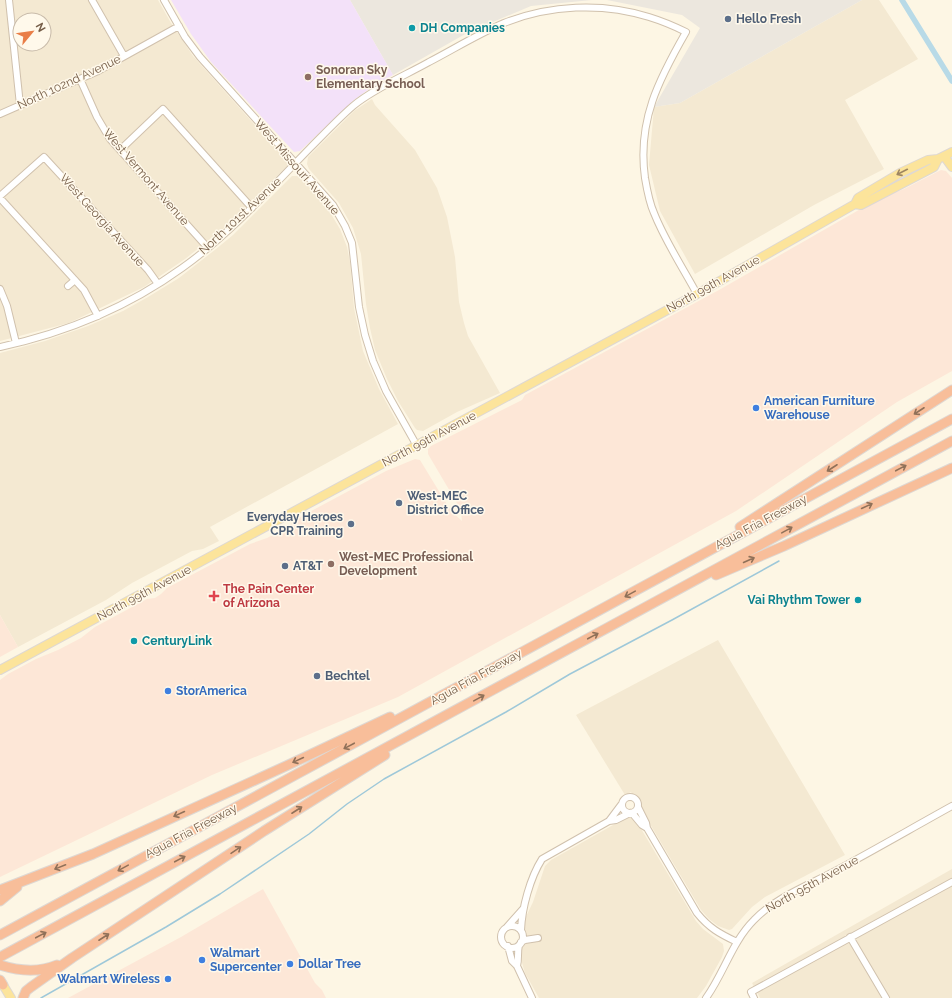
<svg xmlns="http://www.w3.org/2000/svg" width="952" height="998" font-family="Raleway,sans-serif">
<style>
.residential{fill:#f4e9d2;fill-rule:evenodd}
.commercial{fill:#fde7d7}
.industrial{fill:#ece7de}
.education{fill:#f3e1f9}
.lines{fill:none;stroke-linecap:round;stroke-linejoin:round}
.stream{stroke:#9ec8d9;stroke-width:1.5}
.canal{stroke:#b8dae7;stroke-width:5.5}
.minor-casing{stroke:#d0c1ad;stroke-width:8}
.major-casing{stroke:#ded8d3;stroke-width:10}
.highway-casing{stroke:#ded8d3;stroke-width:11}
.minor{stroke:#fff;stroke-width:6}
.major{stroke:#fce49b;stroke-width:8}
.highway{stroke:#f8be9a;stroke-width:9}
.oneway{stroke:#9e8662}
.oneway2{stroke:#907159}
.service-dot{fill:#5c6f8a;stroke:#fff9eb;stroke-width:1.5}
.culture-dot{fill:#0f9aa8;stroke:#fff9eb;stroke-width:1.5}
.education-dot{fill:#8d6e63;stroke:#fff9eb;stroke-width:1.5}
.shop-dot{fill:#3f7fe0;stroke:#fff9eb;stroke-width:1.5}
.health-dot{fill:#e0444e;stroke:#fff9eb;stroke-width:1.5}
.labels{text-anchor:middle;dominant-baseline:central;stroke-width:3;stroke-linejoin:round;paint-order:stroke}
.service-label{font-size:12px;font-weight:bold;fill:#4e5e75;stroke:#fff9eb;text-anchor:start}
.culture-label{font-size:12px;font-weight:bold;fill:#0d838f;stroke:#fff9eb;text-anchor:start}
.education-label{font-size:12px;font-weight:bold;fill:#785e54;stroke:#fff9eb;text-anchor:start}
.street-label{font-size:12px;fill:#765e49;stroke:#fff9eb}
.shop-label{font-size:12px;font-weight:bold;fill:#366cbe;stroke:#fff9eb;text-anchor:start}
.health-label{font-size:12px;font-weight:bold;fill:#be3a42;stroke:#fff9eb;text-anchor:start}
</style>
<rect width="100%" height="100%" fill="#fdf6e4"/>
<path class="residential" d="M0 0H158L171 23 193 56 287 161V166L228 225 185 259 144 287 69 323 0 341ZM20 20H44V44H20Z
M862 0H879L918 59 845 100 884 169 814 205 695 274 660 211 649 165 654 107 680 103Z
M372 99 375 105 415 150 437 188 447 217 455 257 459 302 464 323 468 336 500 393 457 412 423 431 417 430 415 428 398 401 387 379 375 350 370 328 366 304 361 254 353 228 339 203 309 169 307 164 308 157 354 111Z
M292 176H297L302 179 328 209 340 229 347 247 350 262 354 308 363 351 379 389 398 424 210 527 219 541 203 549 192 551 132 583 106 600 18 647 0 615V353L45 341 88 326 123 311 148 297 179 278 216 249 233 235Z
M718 640 845 855 765 897 752 907 732 929 729 930 718 926 709 919 701 910 631 792 625 795 576 715Z
M629 816 633 817 640 827 696 921 703 929 723 944 724 951 722 957 706 986 697 998H539L525 973 520 956V947L526 938 523 923 533 902 545 866 551 860Z
M952 869V998H760L752 983Z"/>
<path class="commercial" d="M941 170 946 171 952 178V371L897 402 736 511 398 697 212 775 0 877V680L8 674 36 659 58 650 81 638 95 627 147 599 155 598 161 594 167 588 250 544 267 538 284 529 302 516 386 471 415 459 420 460 451 511 462 521 461 510 428 454V449L431 446 522 400 525 395 719 290 878 199 904 189Z
M0 615 18 647 0 657Z
M263 889 315 983 322 990 326 998H68L181 937Z"/>
<path class="industrial" d="M350 0H592L531 6 467 33 393 75Z
M607 0H862L680 103 654 107 700 28 682 15Z"/>
<path class="education" d="M171 0H350L393 75 369 89 354 100 300 151 294 152 211 62 191 34Z"/>
<g class="lines">
<path class="stream" d="M41 998 166 927 220 894 309 834 347 804 384 779 506 712 570 674 672 620 779 561"/>
<path class="canal" d="M902 0 952 81"/>
<g class="minor-casing">
<path id="minor" d="M9 0 20 105
M92 0 124 56
M164 0 185 37 200 57 333 205 345 226 352 243 359 307 365 335 373 361 386 391 417 446
M80 79 97 117 110 139 208 248
M0 114 98 71 179 26
M120 150 163 109 252 208
M0 196 44 157 148 270 158 284
M0 198 84 290 98 316
M68 286 75 280
M0 289 7 306 16 343
M0 347C65 333 128 307 182 268 230 234 269 190 310 148 324 134 338 119 353 106 373 89 406 75 429 62 454 49 478 34 504 23 549 5 602 2 649 17 662 21 674 26 686 32 659 79 637 121 645 178 647 190 649 202 654 213 665 241 683 268 697 294
M622 805a8 8 0 1 1 16 0a8 8 0 1 1-16 0Z
M638 807 646 823 647 828
M632 813 642 825 647 828 697 913C709 928 720 934 737 942
M609 821 621 805
M501 937a11 11 0 1 1 22 0a11 11 0 1 1-22 0Z
M507 927 523 909
M521 930C522 908 530 878 542 859L609 821 616 820 630 813
M850 937 886 998
M521 942 525 940 538 938
M508 946 512 961 517 966 532 998
M517 966C519 959 517 953 519 945
M706 998C724 973 732 942 754 920 776 897 809 885 837 870 876 849 914 827 952 806
M754 998 751 992 952 882"/>
</g>
<g class="major-casing">
<path id="major" d="M944 156 952 167
M855 204 858 198 900 173 928 160 938 159 952 152
M0 670 697 294 855 204 861 205 934 167 938 159
M0 980 11 998"/>
</g>
<g class="highway-casing">
<path id="highway" d="M740 527 952 390
M716 575 784 546 952 468
M0 890 93 854 286 766 390 717
M0 901 17 887
M0 935 952 419
M0 957 952 441
M0 965C19 971 38 973 57 965
M0 980 3 985
M23 998 26 991 31 987 72 958 264 831 385 755"/>
</g>
<use href="#minor" class="minor"/>
<use href="#major" class="major"/>
<use href="#highway" class="highway"/>
</g>
<defs><path id="oneway-shaft" d="M-6 0H5M1.5-3L5.5 0L1.5 3" fill="none" stroke-width="1.6" stroke-linecap="round" stroke-linejoin="round"/></defs>
<use class="oneway" href="#oneway-shaft" transform="translate(902 172) rotate(153)"/>
<g class="oneway2">
<use href="#oneway-shaft" transform="translate(919 411) rotate(147)"/>
<use href="#oneway-shaft" transform="translate(832 468) rotate(147)"/>
<use href="#oneway-shaft" transform="translate(901 468) rotate(-28)"/>
<use href="#oneway-shaft" transform="translate(867 506) rotate(-25)"/>
<use href="#oneway-shaft" transform="translate(787 530) rotate(-29)"/>
<use href="#oneway-shaft" transform="translate(749 560) rotate(-24)"/>
<use href="#oneway-shaft" transform="translate(630 594) rotate(151)"/>
<use href="#oneway-shaft" transform="translate(593 636) rotate(-28)"/>
<use href="#oneway-shaft" transform="translate(479 698) rotate(-29)"/>
<use href="#oneway-shaft" transform="translate(349 746) rotate(152)"/>
<use href="#oneway-shaft" transform="translate(298 760) rotate(155)"/>
<use href="#oneway-shaft" transform="translate(297 810) rotate(-33)"/>
<use href="#oneway-shaft" transform="translate(179 814) rotate(155)"/>
<use href="#oneway-shaft" transform="translate(236 850) rotate(-34)"/>
<use href="#oneway-shaft" transform="translate(180 859) rotate(-28)"/>
<use href="#oneway-shaft" transform="translate(60 867) rotate(158)"/>
<use href="#oneway-shaft" transform="translate(123 868) rotate(151)"/>
<use href="#oneway-shaft" transform="translate(41 935) rotate(-28)"/>
<use href="#oneway-shaft" transform="translate(104 937) rotate(-33)"/>
</g>
<g class="service-dot">
<circle cx="728" cy="19" r="4"/>
<circle cx="399" cy="503" r="4"/>
<circle cx="351" cy="524" r="4"/>
<circle cx="285" cy="566" r="4"/>
<circle cx="317" cy="676" r="4"/>
</g>
<g class="culture-dot">
<circle cx="412" cy="28" r="4"/>
<circle cx="858" cy="600" r="4"/>
<circle cx="134" cy="641" r="4"/>
</g>
<g class="education-dot">
<circle cx="308" cy="77" r="4"/>
<circle cx="331" cy="564" r="4"/>
</g>
<g class="shop-dot">
<circle cx="756" cy="408" r="4"/>
<circle cx="168" cy="691" r="4"/>
<circle cx="202" cy="960" r="4"/>
<circle cx="290" cy="964" r="4"/>
<circle cx="168" cy="979" r="4"/>
</g>
<path class="health-dot" d="M212 590h4v4h4v4h-4v4h-4v-4h-4v-4h4z"/>
<g class="labels">
<g class="service-label">
<text x="736" y="19">Hello Fresh</text>
<text x="407" y="496">West-MEC<tspan x="407" dy="14">District Office</tspan></text>
<text x="343" y="517" text-anchor="end">Everyday Heroes<tspan x="343" dy="14">CPR Training</tspan></text>
<text x="293" y="566">AT&amp;T</text>
<text x="325" y="676">Bechtel</text>
</g>
<g class="culture-label">
<text x="420" y="28">DH Companies</text>
<text x="850" y="600" text-anchor="end">Vai Rhythm Tower</text>
<text x="142" y="641">CenturyLink</text>
</g>
<g class="education-label">
<text x="316" y="70">Sonoran Sky<tspan x="316" dy="14">Elementary School</tspan></text>
<text x="339" y="557">West-MEC Professional<tspan x="339" dy="14">Development</tspan></text>
</g>
<g class="street-label">
<text transform="translate(69 82) rotate(-25)">North 102nd Avenue</text>
<text transform="translate(297 167) rotate(49)">West Missouri Avenue</text>
<text transform="translate(146 177) rotate(49)">West Vermont Avenue</text>
<text transform="translate(240 216) rotate(-43)">North 101st Avenue</text>
<text transform="translate(102 220) rotate(48)">West Georgia Avenue</text>
<text transform="translate(713 284) rotate(-29)">North 99th Avenue</text>
<text transform="translate(429 439) rotate(-28)">North 99th Avenue</text>
<text transform="translate(761 522) rotate(-28)">Agua Fria Freeway</text>
<text transform="translate(144 593) rotate(-28)">North 99th Avenue</text>
<text transform="translate(476 677) rotate(-29)">Agua Fria Freeway</text>
<text transform="translate(191 831) rotate(-28)">Agua Fria Freeway</text>
<text transform="translate(812 884) rotate(-29)">North 95th Avenue</text>
</g>
<g class="shop-label">
<text x="764" y="401">American Furniture<tspan x="764" dy="14">Warehouse</tspan></text>
<text x="176" y="691">StorAmerica</text>
<text x="210" y="953">Walmart<tspan x="210" dy="14">Supercenter</tspan></text>
<text x="298" y="964">Dollar Tree</text>
<text x="160" y="979" text-anchor="end">Walmart Wireless</text>
</g>
<g class="health-label">
<text x="223" y="589">The Pain Center<tspan x="223" dy="14">of Arizona</tspan></text>
</g>
</g>
<g transform="translate(32 32) rotate(61)"><circle r="19" fill="#fff9eb" stroke="#c8bbaa"/>
<path d="M0-3L7 15L0 10L-7 15Z" fill="#e97e47"/>
<text y="-6" font-size="11" font-weight="bold" text-anchor="middle" fill="#765e49">N</text>
</g>
</svg>
